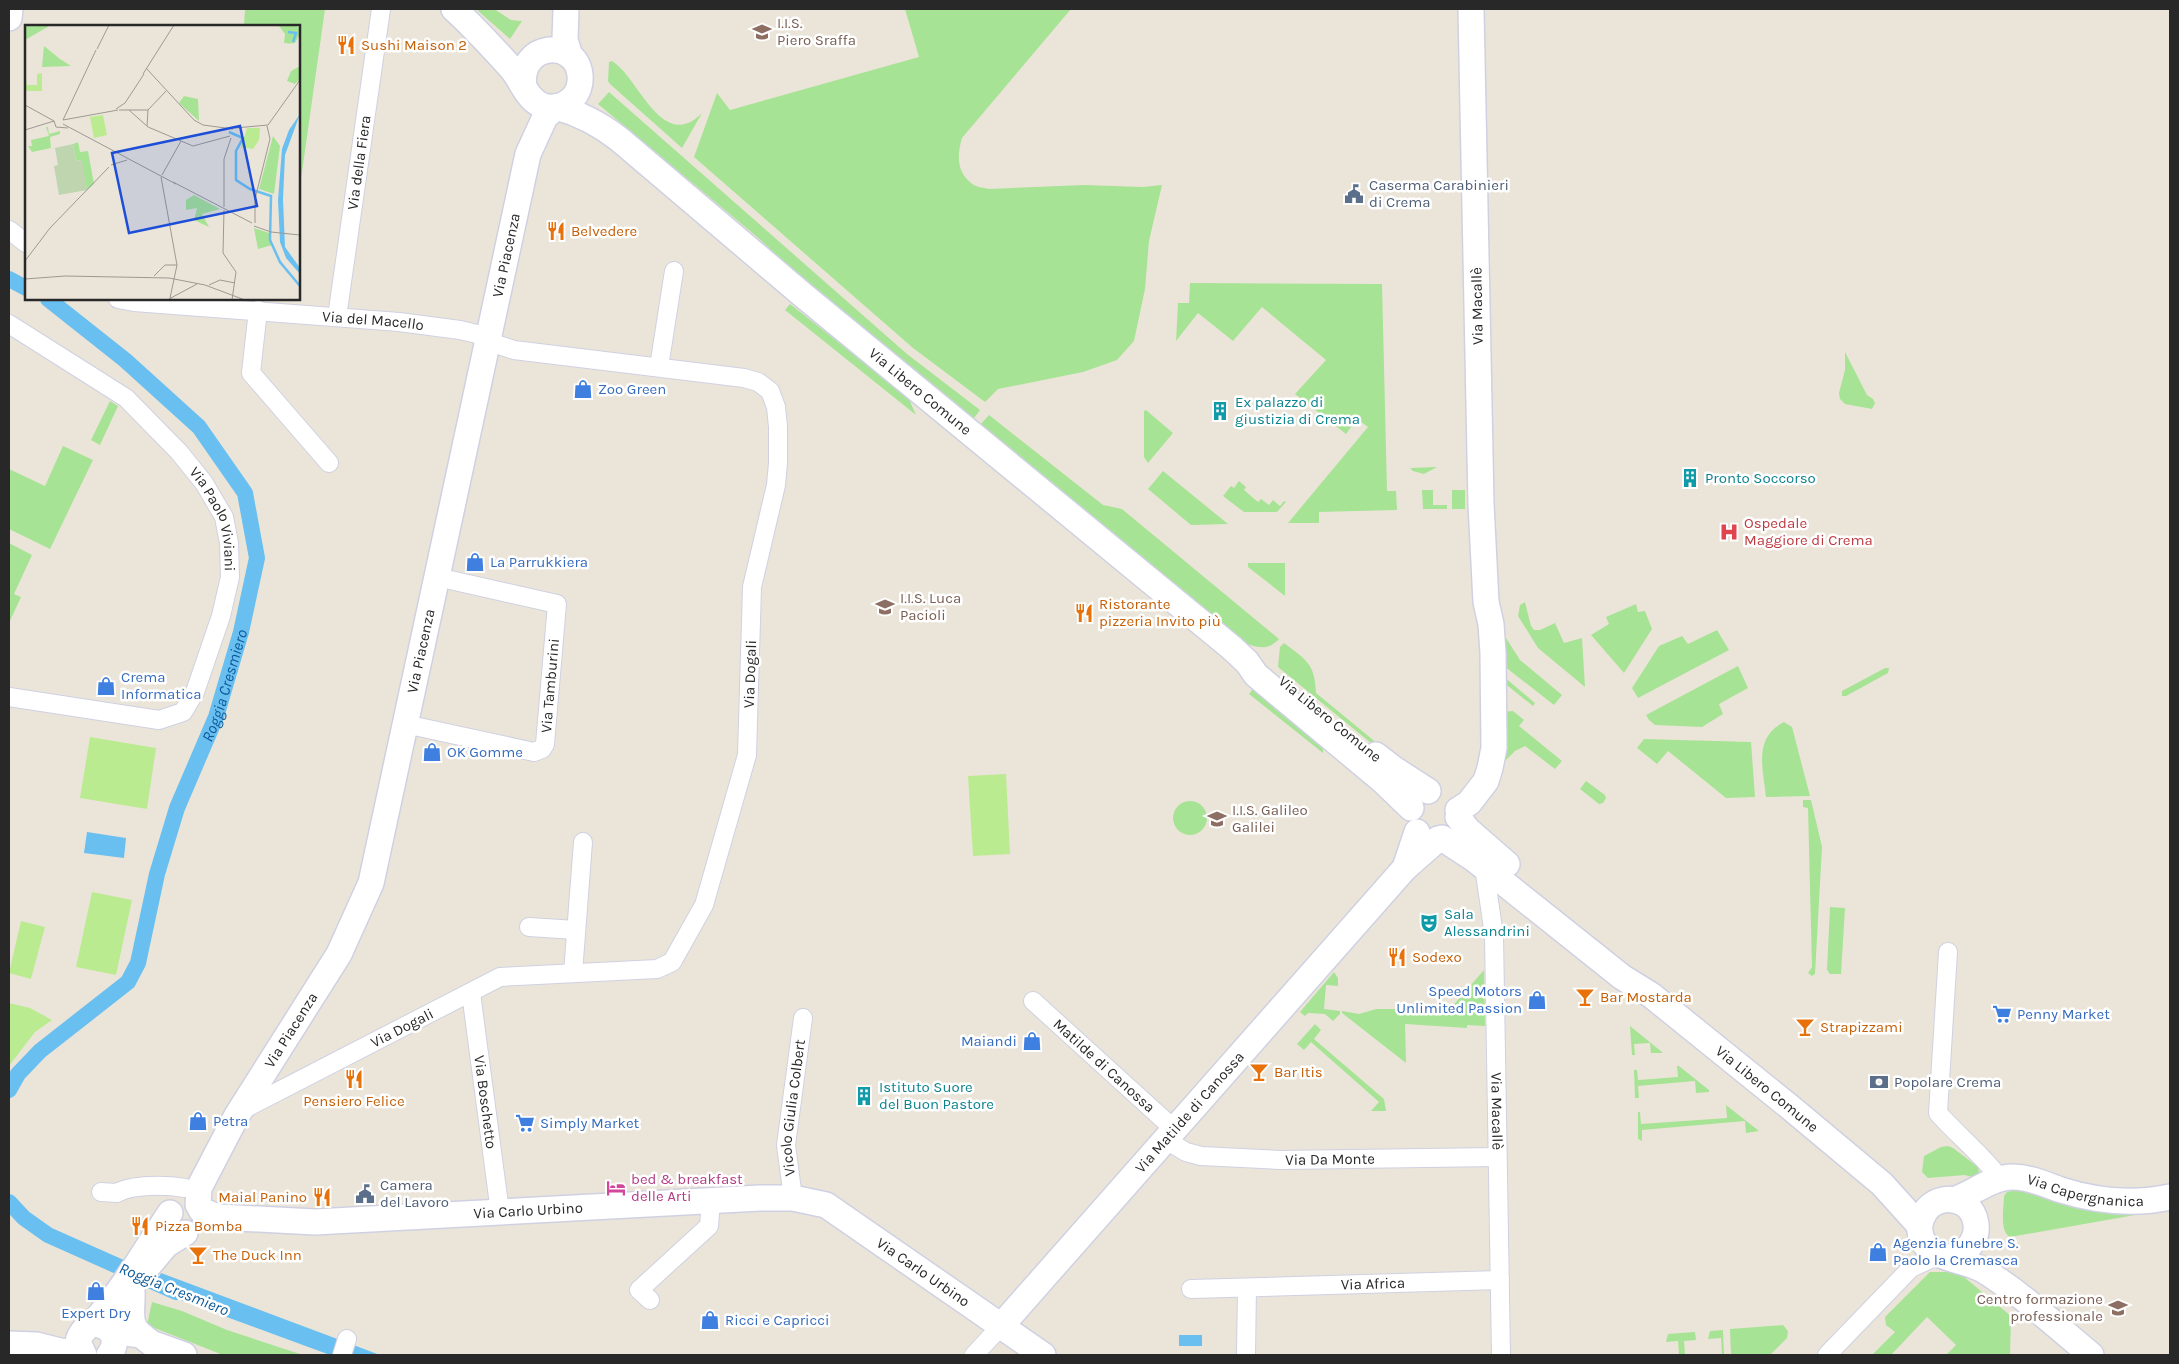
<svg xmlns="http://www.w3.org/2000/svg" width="2179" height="1364" font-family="Karla,sans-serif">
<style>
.green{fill:#a7e394}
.pitch{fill:#bbeb90}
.water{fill:#69bff0}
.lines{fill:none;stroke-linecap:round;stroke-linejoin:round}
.canal{stroke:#69bff0;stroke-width:16}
.street-casing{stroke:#cfd1e2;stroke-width:20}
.secondary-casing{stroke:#cfd1e2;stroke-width:28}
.street{stroke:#fff;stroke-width:18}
.secondary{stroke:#fff;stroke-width:25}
.labels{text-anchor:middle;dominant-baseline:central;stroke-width:5;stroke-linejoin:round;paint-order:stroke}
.education-label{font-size:15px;fill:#785e54;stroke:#fff;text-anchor:start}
.food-label{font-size:15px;fill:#c56008;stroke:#fff;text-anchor:start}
.street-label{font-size:15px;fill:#282828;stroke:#fff}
.service-label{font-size:15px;fill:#4e5e75;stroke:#fff;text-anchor:start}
.shop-label{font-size:15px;fill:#366cbe;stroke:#fff;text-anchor:start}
.culture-label{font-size:15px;fill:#0d838f;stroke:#fff;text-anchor:start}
.health-label{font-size:15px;fill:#be3a42;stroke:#fff;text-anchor:start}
.hotel-label{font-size:15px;fill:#b23c85;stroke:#fff;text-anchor:start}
.water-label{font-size:16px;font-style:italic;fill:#0b5a9a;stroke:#fff}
.inset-river{fill:none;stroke:#69bff0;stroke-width:2.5}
.inset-road{fill:none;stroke:#9d9992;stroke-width:1}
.view{fill:#1d4ed8;fill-opacity:0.15;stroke:#1d4ed8;stroke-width:2.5}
.inset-edge{fill:none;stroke:#282828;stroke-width:2.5}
</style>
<rect width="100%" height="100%" fill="#ebe5d9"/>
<path class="green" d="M245 9H325L299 193V26H244Z
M476 9H494L511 20 522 21 510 39Z
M905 9H1071L962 138C957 155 956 173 974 185 977 187 985 188 989 189L1084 185 1143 187 1162 185 1149 241 1145 289 1134 341 1117 360 1083 372 998 389 985 402 913 348 694 157 717 93 730 110 919 57Z
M612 61C638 76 662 154 702 113L682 148 610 84 608 81 609 62Z
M609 92 907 354 980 410 972 421 827 301 756 236 598 104Z
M1190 283 1382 284 1387 491H1396L1397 510 1319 512V523H1288L1368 427 1357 419 1346 434 1295 394 1326 360 1262 307 1233 341 1198 313 1176 341 1178 303H1189Z
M790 304 908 397 916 415 785 310Z
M1845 352 1867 395 1873 399 1875 403 1872 409 1845 404 1840 399 1839 393 1845 370Z
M110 401 118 406 100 445 91 440Z
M1146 410 1173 433 1148 463 1144 457V411Z
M989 415 1103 505 1122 509 1279 639C1262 658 1240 640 1223 629L978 427Z
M63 446 93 460 50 549 9 529V469L45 486Z
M1437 467 1424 474 1413 471 1410 468Z
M1163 471 1228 524 1191 525 1148 489Z
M1239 481 1246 487 1244 490 1258 502 1261 499 1269 505 1273 500 1280 506 1284 501 1286 502 1277 512H1244L1223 496 1231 486 1234 488Z
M1422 490H1433V505H1447V509H1423Z
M1452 490H1465V509H1452Z
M9 543 32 555 14 594 21 597 9 623Z
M1248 563H1285V596L1248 567Z
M1525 602 1531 626 1534 630H1540L1555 623 1564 643 1582 638 1585 687 1538 648 1518 616 1520 605Z
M1636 604 1638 612 1645 611 1652 629 1624 673 1591 635 1609 624 1606 617Z
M1717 630 1729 650 1638 698 1632 688 1659 646 1682 636 1688 644Z
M1503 637 1506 638 1520 660 1562 695 1554 705 1504 666Z
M1284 643C1306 660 1315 663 1316 693L1395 758 1393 761 1278 667 1280 647Z
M1738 666 1748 688 1719 704 1723 714 1702 727 1655 725 1649 720 1646 715Z
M1885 668H1889L1888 673 1846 696H1842V691Z
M1497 671 1535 703 1533 706 1503 682Z
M1252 690H1256L1323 745V753L1249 694Z
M1513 711 1524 720 1519 726 1562 761 1555 769 1525 746 1515 751 1497 769 1501 712Z
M1784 722 1792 727 1810 796 1766 797C1763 768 1753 738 1784 722Z
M1644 739 1751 742 1755 797 1726 798 1668 751 1657 764 1637 748Z
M1586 781 1605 795 1606 798 1603 803 1599 804 1580 789Z
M1803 800H1811L1822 847 1815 974 1812 976 1808 973 1812 967 1808 808 1803 807Z
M1173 818a17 17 0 1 1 34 0a17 17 0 1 1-34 0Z
M1830 907 1845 908 1841 974H1830L1827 970Z
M1484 970 1485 1026 1467 1025V1028L1405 1024 1406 1063 1342 1013V1011L1359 1014 1376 1009H1450Z
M1334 972 1338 978V986L1326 985 1324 1009 1340 1011V1014L1333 1021 1325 1014 1308 1013 1305 1016 1300 1012Z
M1315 1024 1321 1030 1314 1039 1384 1099 1386 1111H1371L1379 1102 1311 1042 1304 1050 1297 1044Z
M1630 1026 1662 1052V1053H1651L1650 1043 1634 1044 1635 1055H1632Z
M1677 1066H1679L1709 1090V1092L1696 1093 1695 1081 1638 1086 1639 1098H1635L1634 1070H1637L1638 1080 1678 1077Z
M1726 1105 1759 1131 1746 1133 1745 1121 1642 1130V1141L1638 1139V1112H1640L1641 1124 1727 1118Z
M1948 1146 1953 1148 1978 1167 1980 1176 1978 1179 1965 1175 1928 1178 1922 1172 1924 1156 1941 1147Z
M2020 1189 2152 1212 2010 1237C1999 1231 2004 1207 2004 1196L2007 1192Z
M1930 1272H1958L2011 1316 2010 1355H1946L1956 1345 1927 1317 1891 1355H1872L1895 1332 1886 1325 1885 1317Z
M152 1302 182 1311 227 1330 303 1355H223L147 1325Z
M1783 1325 1788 1331 1787 1338 1770 1355H1731L1730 1329Z
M1723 1330 1724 1355H1722L1721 1338 1708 1339 1710 1331Z
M1695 1332 1696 1340 1684 1341 1685 1355H1679L1678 1341 1666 1342 1668 1334Z"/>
<path class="pitch" d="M90 737 156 748 147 809 80 798Z
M1006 774 1010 854 973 856 968 776Z
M92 892 132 900 116 975 76 967Z
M21 921 45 927 31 979 9 973Z
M9 1003 30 1008 52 1020 35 1032 9 1066Z"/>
<path class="water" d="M87 832 126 838 124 858 84 853Z
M161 1273 380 1355H330L153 1290Z
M1179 1335H1202V1346H1179Z"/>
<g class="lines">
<g class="canal">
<path d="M9 279 26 288"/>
<path id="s1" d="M9 1090 18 1074 40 1051 128 982 138 963 157 874 177 808 216 717 241 632 257 558 245 493 199 427 125 360 48 299"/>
<path d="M9 1202 24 1218 48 1235 176 1292"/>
</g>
<g class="street-casing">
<g id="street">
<path d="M9 230 26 243"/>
<path id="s2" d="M118 299 134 302 399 322 460 330 477 334 496 344 514 350 744 378 758 382 770 391 776 407 778 427V463L776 485 752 587 747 755 704 905 672 962 657 969 500 977 242 1110"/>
<path d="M258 310 251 373 329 463"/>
<path id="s3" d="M337 317 381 9"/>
<path id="s4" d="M9 324 126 398 179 452 204 483 224 517 229 543 230 577 221 616 195 692 183 712 159 720 9 697"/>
<path d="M659 367 674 271"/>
<path id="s5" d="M405 724 534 752 542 749 545 744 557 604 437 577"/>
<path id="s6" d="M1484 867 1494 935 1501 1355"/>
<path d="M529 927 576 930"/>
<path d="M1948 952 1938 1113C1958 1136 1983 1155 2001 1180"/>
<path d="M573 973 583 842"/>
<path id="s7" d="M471 993 500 1212"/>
<path id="s8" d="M1033 1001 1175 1130"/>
<path id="s9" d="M1166 1140 1186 1152 1201 1156 1280 1160 1497 1157"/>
<path d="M101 1192 117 1193C132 1184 167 1185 185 1188"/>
<path id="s10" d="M793 1198 786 1145 803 1018"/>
<path id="s11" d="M1191 1289 1500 1280"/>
<path d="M650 1300 639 1290 709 1226 711 1201"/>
<path d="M342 1355 347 1339"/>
<path d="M974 1355 1001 1326"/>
<path d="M1246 1355 1247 1288"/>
<path d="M1827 1355 1911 1268 1939 1255"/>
</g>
</g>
<g class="secondary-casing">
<g id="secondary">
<path d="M454 9C474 27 493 48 512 69 522 81 527 100 543 106 553 109 564 106 572 99 578 93 581 84 580 75 576 37 518 43 524 86"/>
<path d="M566 9 565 40 570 56"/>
<path d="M9 18 10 9"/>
<path id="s12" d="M556 107C578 113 601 125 619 139L804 296 1232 648 1247 662 1256 675 1383 781 1411 808"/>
<path d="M1376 755 1394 769 1428 791"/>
<path d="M1458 810 1469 803 1486 781 1490 768 1494 748 1493 653 1491 624 1486 602 1481 504 1471 9"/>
<path d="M1458 817 1468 830 1507 864"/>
<path id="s13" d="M1442 838 1474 859 1622 977 1651 995 1791 1108 1882 1184 1919 1225"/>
<path d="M1405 868 1417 832"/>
<path id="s14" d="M1953 1200C1973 1194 1991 1177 2013 1177 2030 1177 2046 1185 2061 1190 2096 1201 2134 1205 2170 1197"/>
<path id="s15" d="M198 1205 199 1188 236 1117 339 954 371 883 528 154 545 117 556 107"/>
<path id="s16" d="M201 1210 218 1217 315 1222 760 1198H793L826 1205 1043 1355"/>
<path d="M1948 1257C1992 1250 1980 1193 1943 1200 1923 1204 1913 1228 1925 1244 1935 1259 1966 1260 1983 1270 2022 1294 2056 1326 2091 1355"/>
<path d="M150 1264 166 1245 185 1233"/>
<path d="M132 1291C133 1306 127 1325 141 1335"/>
<path d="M99 1325C114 1328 119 1343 109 1355"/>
<path id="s17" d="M1001 1326 1405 868 1438 839"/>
<path d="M111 1331 141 1335 151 1343 184 1355"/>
<path d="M9 1344 36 1345 60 1351 81 1353"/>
<path d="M84 1355 78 1342C80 1330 91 1325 99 1316 126 1285 147 1247 170 1213"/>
</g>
</g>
<use href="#street" class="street"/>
<use href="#secondary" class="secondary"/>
</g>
<defs>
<g id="school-bare" transform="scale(1.5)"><path d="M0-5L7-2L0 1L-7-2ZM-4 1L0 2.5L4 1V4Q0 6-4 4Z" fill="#8d6e63" stroke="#fff" stroke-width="2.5" paint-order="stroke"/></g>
<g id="restaurant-bare" transform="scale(1.5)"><path d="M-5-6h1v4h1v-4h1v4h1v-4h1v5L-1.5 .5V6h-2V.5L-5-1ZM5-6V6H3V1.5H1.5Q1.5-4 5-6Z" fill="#e8710a" stroke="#fff" stroke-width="2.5" paint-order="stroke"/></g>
<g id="civic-bare" transform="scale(1.5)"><path d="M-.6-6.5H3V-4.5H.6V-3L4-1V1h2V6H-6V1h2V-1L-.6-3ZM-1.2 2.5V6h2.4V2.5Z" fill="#5c6f8a" stroke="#fff" stroke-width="2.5" paint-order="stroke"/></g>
<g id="shop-bare" transform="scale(1.5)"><path d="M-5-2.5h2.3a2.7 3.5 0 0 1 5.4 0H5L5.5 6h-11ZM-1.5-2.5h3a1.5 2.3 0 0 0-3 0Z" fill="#3f7fe0" stroke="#fff" stroke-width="2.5" paint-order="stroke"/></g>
<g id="building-bare" transform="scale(1.5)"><path d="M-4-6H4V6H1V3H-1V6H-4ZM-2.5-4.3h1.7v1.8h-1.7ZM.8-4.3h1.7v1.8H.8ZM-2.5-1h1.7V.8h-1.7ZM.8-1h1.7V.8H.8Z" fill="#0f9aa8" stroke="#fff" stroke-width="2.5" paint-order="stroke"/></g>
<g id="hospital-bare" transform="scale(1.5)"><path d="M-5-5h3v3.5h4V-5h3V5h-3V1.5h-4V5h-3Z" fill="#e0444e" stroke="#fff" stroke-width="2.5" paint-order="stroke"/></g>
<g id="theatre-bare" transform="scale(1.5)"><path d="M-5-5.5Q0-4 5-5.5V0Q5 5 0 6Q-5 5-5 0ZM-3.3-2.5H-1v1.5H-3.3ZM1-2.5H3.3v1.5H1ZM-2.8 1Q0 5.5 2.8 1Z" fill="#0f9aa8" stroke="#fff" stroke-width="2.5" paint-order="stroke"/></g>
<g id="bar-bare" transform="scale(1.5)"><path d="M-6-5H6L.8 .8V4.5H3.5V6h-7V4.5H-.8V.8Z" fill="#e8710a" stroke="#fff" stroke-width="2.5" paint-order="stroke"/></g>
<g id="supermarket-bare" transform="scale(1.5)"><path d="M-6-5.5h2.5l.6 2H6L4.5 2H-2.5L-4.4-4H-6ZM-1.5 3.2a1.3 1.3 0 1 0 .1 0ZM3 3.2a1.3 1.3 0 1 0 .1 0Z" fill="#3f7fe0" stroke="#fff" stroke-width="2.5" paint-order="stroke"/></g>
<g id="bank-bare" transform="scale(1.5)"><path d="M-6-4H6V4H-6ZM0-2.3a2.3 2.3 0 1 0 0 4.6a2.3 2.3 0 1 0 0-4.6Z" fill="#5c6f8a" stroke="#fff" stroke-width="2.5" paint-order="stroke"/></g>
<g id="hotel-bare" transform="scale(1.5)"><path d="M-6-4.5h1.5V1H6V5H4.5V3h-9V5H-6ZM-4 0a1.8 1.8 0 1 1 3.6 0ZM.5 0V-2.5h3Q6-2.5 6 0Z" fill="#d1479c" stroke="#fff" stroke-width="2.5" paint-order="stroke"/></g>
</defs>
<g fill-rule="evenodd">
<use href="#school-bare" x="762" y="32"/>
<use href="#restaurant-bare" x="346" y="45"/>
<use href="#civic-bare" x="1354" y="194"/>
<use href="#restaurant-bare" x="556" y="231"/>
<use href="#shop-bare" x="583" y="389"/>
<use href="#building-bare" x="1220" y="411"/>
<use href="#building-bare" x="1690" y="478"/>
<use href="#hospital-bare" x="1729" y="532"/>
<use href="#shop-bare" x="475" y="562"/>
<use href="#school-bare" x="885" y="607"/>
<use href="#restaurant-bare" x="1084" y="613"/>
<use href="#shop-bare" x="106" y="686"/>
<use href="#shop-bare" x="432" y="752"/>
<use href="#school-bare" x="1217" y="819"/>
<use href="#theatre-bare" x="1429" y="923"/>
<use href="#restaurant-bare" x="1397" y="957"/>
<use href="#bar-bare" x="1585" y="997"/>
<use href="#shop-bare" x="1537" y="1000"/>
<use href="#supermarket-bare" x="2002" y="1014"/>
<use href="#bar-bare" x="1805" y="1027"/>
<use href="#shop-bare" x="1032" y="1041"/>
<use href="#bar-bare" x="1259" y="1072"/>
<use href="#restaurant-bare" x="354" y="1079"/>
<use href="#bank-bare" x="1879" y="1082"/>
<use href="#building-bare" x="864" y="1096"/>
<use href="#shop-bare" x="198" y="1121"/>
<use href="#supermarket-bare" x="525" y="1123"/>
<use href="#hotel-bare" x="616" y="1188"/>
<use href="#civic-bare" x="365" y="1194"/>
<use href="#restaurant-bare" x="322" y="1197"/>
<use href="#restaurant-bare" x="140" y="1226"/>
<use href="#shop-bare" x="1878" y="1252"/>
<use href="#bar-bare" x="198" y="1255"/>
<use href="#shop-bare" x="96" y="1291"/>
<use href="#school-bare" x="2118" y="1308"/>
<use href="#shop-bare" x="710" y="1320"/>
</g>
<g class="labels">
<g class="education-label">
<text x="777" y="23">I.I.S.<tspan x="777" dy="17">Piero Sraffa</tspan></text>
<text x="900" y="598">I.I.S. Luca<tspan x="900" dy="17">Pacioli</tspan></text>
<text x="1232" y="810">I.I.S. Galileo<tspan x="1232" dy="17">Galilei</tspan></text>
<text x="2103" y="1299" text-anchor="end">Centro formazione<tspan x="2103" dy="17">professionale</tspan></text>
</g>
<g class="food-label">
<text x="361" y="45">Sushi Maison 2</text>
<text x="571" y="231">Belvedere</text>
<text x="1099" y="604">Ristorante<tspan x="1099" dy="17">pizzeria Invito più</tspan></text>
<text x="1412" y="957">Sodexo</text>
<text x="1600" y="997">Bar Mostarda</text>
<text x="1820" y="1027">Strapizzami</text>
<text x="1274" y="1072">Bar Itis</text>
<text x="354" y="1101" text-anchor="middle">Pensiero Felice</text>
<text x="307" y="1197" text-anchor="end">Maial Panino</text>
<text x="155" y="1226">Pizza Bomba</text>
<text x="213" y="1255">The Duck Inn</text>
</g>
<g class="street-label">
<text stroke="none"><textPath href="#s3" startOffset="156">Via della Fiera</textPath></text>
<text stroke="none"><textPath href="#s15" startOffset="1010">Via Piacenza</textPath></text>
<text transform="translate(1477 306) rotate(-91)">Via Macallè</text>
<text stroke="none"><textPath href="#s2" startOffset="256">Via del Macello</textPath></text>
<text stroke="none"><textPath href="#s12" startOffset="464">Via Libero Comune</textPath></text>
<text stroke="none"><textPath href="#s4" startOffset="292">Via Paolo Viviani</textPath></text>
<text stroke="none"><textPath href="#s15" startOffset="605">Via Piacenza</textPath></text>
<text transform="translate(750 674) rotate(-88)">Via Dogali</text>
<text stroke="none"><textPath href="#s5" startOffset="205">Via Tamburini</textPath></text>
<text transform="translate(1330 719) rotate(39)">Via Libero Comune</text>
<text transform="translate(402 1028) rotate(-27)">Via Dogali</text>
<text stroke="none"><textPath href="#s15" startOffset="200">Via Piacenza</textPath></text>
<text stroke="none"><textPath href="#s8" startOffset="96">Matilde di Canossa</textPath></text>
<text stroke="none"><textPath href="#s13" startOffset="411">Via Libero Comune</textPath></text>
<text stroke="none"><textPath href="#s7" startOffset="110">Via Boschetto</textPath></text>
<text stroke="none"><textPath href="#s10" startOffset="91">Vicolo Giulia Colbert</textPath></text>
<text stroke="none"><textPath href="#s6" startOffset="245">Via Macallè</textPath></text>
<text stroke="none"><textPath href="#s17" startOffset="285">Via Matilde di Canossa</textPath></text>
<text stroke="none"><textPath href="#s9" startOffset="168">Via Da Monte</textPath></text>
<text stroke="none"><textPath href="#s14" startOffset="139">Via Capergnanica</textPath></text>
<text stroke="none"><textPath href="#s16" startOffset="329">Via Carlo Urbino</textPath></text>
<text stroke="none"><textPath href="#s16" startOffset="746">Via Carlo Urbino</textPath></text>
<text stroke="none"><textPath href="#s11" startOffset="182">Via Africa</textPath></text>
</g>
<g class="service-label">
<text x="1369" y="185">Caserma Carabinieri<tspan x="1369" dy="17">di Crema</tspan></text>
<text x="1894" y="1082">Popolare Crema</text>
<text x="380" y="1185">Camera<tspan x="380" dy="17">del Lavoro</tspan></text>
</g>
<g class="shop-label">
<text x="598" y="389">Zoo Green</text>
<text x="490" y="562">La Parrukkiera</text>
<text x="121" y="677">Crema<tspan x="121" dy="17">Informatica</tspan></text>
<text x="447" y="752">OK Gomme</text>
<text x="1522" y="991" text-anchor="end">Speed Motors<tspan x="1522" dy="17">Unlimited Passion</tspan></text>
<text x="2017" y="1014">Penny Market</text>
<text x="1017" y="1041" text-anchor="end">Maiandi</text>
<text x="213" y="1121">Petra</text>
<text x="540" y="1123">Simply Market</text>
<text x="1893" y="1243">Agenzia funebre S.<tspan x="1893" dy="17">Paolo la Cremasca</tspan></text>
<text x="96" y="1313" text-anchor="middle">Expert Dry</text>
<text x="725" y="1320">Ricci e Capricci</text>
</g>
<g class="culture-label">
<text x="1235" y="402">Ex palazzo di<tspan x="1235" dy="17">giustizia di Crema</tspan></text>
<text x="1705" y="478">Pronto Soccorso</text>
<text x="1444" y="914">Sala<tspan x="1444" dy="17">Alessandrini</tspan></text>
<text x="879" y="1087">Istituto Suore<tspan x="879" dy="17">del Buon Pastore</tspan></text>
</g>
<g class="health-label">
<text x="1744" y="523">Ospedale<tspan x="1744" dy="17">Maggiore di Crema</tspan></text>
</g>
<g class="hotel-label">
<text x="631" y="1179">bed &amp; breakfast<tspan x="631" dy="17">delle Arti</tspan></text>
</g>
<g class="water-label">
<text stroke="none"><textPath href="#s1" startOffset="475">Roggia Cresmiero</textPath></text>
<text transform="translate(174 1289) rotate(22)">Roggia Cresmiero</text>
</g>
</g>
<g transform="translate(25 25)">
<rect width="275" height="275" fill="#ebe5d9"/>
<path d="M0 0H26L0 15ZM269 0 275 3V9L270 18 260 19 264 18H259L260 9 254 1ZM19 21 35 34 46 41 17 42ZM275 41V54L270 59 262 56 266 46ZM159 71 173 74 174 96 154 78ZM21 102H23L24 109 35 106V109L25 112 26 123 7 127 3 121H7L6 115 24 111ZM248 111 255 121 249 169 234 164ZM53 117 55 127 63 126 69 159 62 165 56 135 51 136 48 119ZM169 170 195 184 177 189 184 202 169 195 172 183 161 185V175ZM229 203 244 208 247 220 233 224Z" fill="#a7e394"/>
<path d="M48 119 51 136 57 135 62 165 34 170 29 141 33 140 30 123Z" fill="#bfd5b0"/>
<path d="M17 48V66H1L0 50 2 60H12V49ZM78 90 82 110 69 113 65 92ZM222 103H235L234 115 228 124 216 122Z" fill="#bbeb90"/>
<path d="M275 89 260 130 258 174 260 222 275 243V249L261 233 255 217 253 175 257 124 264 105Z" fill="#69bff0"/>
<path class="inset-river" d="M263 7 271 8 268 17M204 107 218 113 211 126V155L225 164 246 171 245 215 255 237 275 261"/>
<path class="inset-road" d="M72 24 84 0M121 43 169 95 178 100 208 104M118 49 149 0M0 80 29 96M91 84 100 78 119 49M94 85H123M104 85 123 102 168 121 205 111M123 85 141 66M38 95 71 25M38 95 93 85M29 96 31 102 43 103M38 99 151 159M122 101 123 85M210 103 243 100 275 55M0 105 29 96M86 140 102 135M137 150 156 116M136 152 152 240 145 273M148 157 227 198M230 174 245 114 242 101M199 182V134L206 113M199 185 198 228 211 247 207 275M230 198V173M229 201 246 207 275 210M0 236 25 203 84 142M129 251 140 240H152M0 254 40 251 144 253 180 260 220 275M184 260 195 255 210 258M144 274 172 259"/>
<path class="view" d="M215 101 232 181 104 208 87 128Z"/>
<rect width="275" height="275" class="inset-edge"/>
</g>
<rect width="2179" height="1364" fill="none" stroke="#282828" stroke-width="20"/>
</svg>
